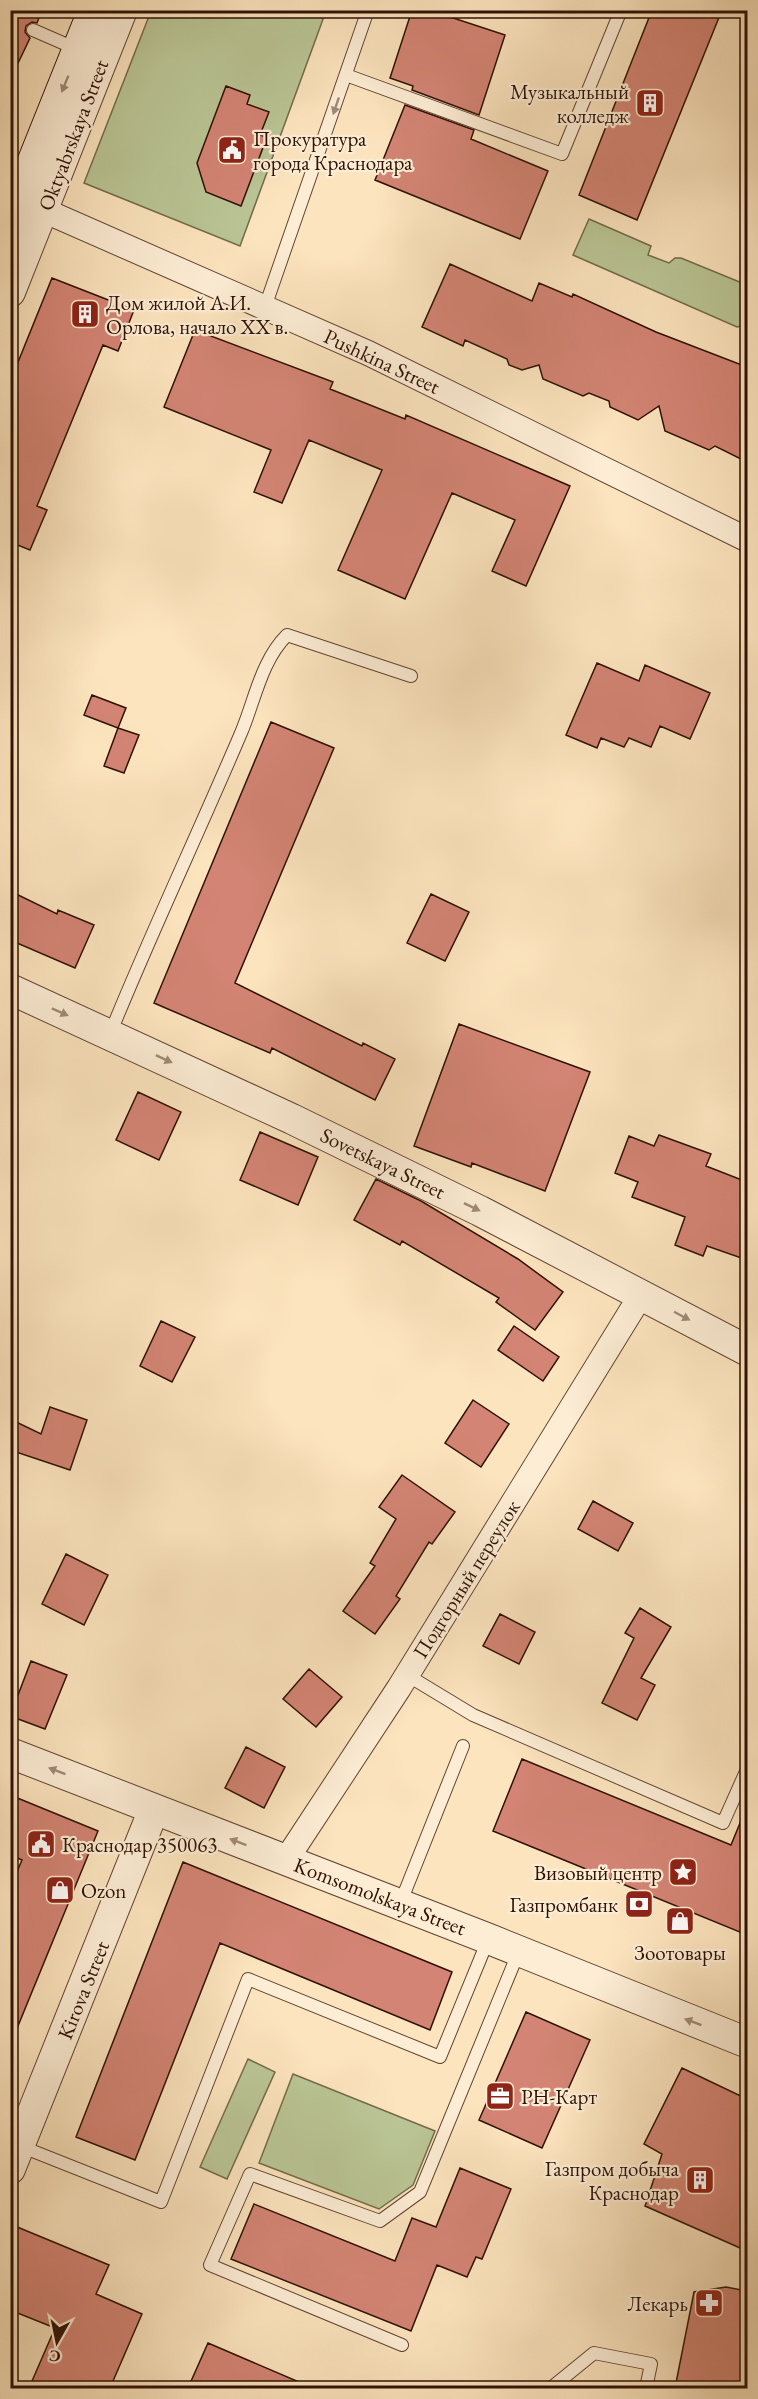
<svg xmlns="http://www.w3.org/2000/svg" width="758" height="2399" font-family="'EB Garamond',serif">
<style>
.green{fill:#bac595;stroke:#746b4c;stroke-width:1.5}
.building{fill:#d38474;stroke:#2e1104;stroke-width:1.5}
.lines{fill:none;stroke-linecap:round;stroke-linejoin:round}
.service-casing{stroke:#624632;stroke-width:14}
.minor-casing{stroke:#624632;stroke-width:26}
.tertiary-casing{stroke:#624632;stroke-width:32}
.secondary-casing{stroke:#2e1104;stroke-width:35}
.service{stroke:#fdedd5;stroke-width:12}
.minor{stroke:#fdedd5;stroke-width:24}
.tertiary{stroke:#fdedd5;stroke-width:30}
.secondary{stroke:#fdedd5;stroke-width:33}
.oneway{fill:#a08a77}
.labels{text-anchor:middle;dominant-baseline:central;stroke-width:4.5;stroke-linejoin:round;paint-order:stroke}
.poi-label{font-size:21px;fill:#2e1104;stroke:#fdedd5;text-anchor:end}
.street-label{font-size:21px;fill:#2e1104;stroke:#fdedd5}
</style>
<rect width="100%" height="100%" fill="#fce4be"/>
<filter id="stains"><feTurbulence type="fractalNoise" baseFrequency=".00333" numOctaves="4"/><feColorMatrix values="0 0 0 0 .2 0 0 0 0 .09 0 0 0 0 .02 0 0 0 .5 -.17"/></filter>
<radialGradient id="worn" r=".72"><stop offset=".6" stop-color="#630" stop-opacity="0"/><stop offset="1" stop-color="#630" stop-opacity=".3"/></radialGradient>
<path class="green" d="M151 11H326L240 246 84 183Z
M589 219 651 246 648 255 669 263 675 258H681L747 285V325L737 327 573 255Z
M248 2059 275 2072 227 2179 200 2167Z
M293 2074 435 2131 413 2185 379 2209 259 2163Z"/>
<path class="building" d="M10 10H42L37 23 32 22 26 26 25 32 30 38 10 80Z
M412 10H429L505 35 479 115 412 90 413 86 390 78Z
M652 10H722L637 220 579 195Z
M226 86 250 95 247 104 269 112 260 135 267 137 241 206 206 192 197 163Z
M405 105 474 130 471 139 548 171 520 239 375 180Z
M450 264 532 301 539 283 572 297 573 294 656 332 747 367V462L715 446 709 450 665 431 659 406 638 420 610 407 609 401 589 393 583 396 543 379 539 365 522 370 509 365 507 359 465 340 463 346 422 327Z
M52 278 134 310 118 351 103 345 37 506 47 510 30 550 10 542V382Z
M195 330 333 382 330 389 405 419 406 415 570 486 526 586 492 571 515 520 452 493 405 599 338 570 382 470 309 440 282 503 254 492 271 450 164 407Z
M597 663 639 681 645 665 710 693 690 739 660 726 651 747 629 738 624 747 601 738 597 748 566 735Z
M92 695 126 708 118 728 84 715Z
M271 722 334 748 235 983 362 1046 363 1043 395 1059 375 1100 272 1048 270 1053 154 1003Z
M118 728 139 735 124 773 104 766Z
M10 891 57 914 58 910 94 925 75 968 10 940Z
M431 894 469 912 445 961 407 943Z
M459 1024 590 1072 545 1191 472 1163 471 1167 414 1146Z
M138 1092 181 1112 159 1160 116 1140Z
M260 1132 318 1157 298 1205 240 1180Z
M659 1135 711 1154 706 1166 747 1182V1260L707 1246 703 1256 675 1245 685 1217 632 1197 638 1182 615 1173 629 1136 654 1146Z
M376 1179 421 1201 518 1259 563 1292 535 1330 496 1302 499 1298 402 1241 400 1245 354 1220Z
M161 1321 195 1337 172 1382 140 1366Z
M514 1326 559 1357 543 1381 498 1350Z
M473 1400 509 1424 481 1467 445 1443Z
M50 1407 87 1420 70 1470 10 1450V1419L41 1434Z
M402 1475 455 1512 432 1544 429 1542 396 1596 400 1599 375 1634 343 1611 375 1566 370 1563 396 1519 379 1507Z
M593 1501 633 1523 618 1551 578 1529Z
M66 1554 108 1575 84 1625 42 1604Z
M640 1608 671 1627 641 1678 655 1685 637 1720 602 1703 634 1638 625 1633Z
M500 1614 535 1632 519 1664 483 1646Z
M31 1661 67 1675 45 1729 10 1716Z
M309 1669 342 1697 316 1727 283 1699Z
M246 1747 285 1767 264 1808 225 1788Z
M522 1759 731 1845 747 1806V1935L493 1831Z
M10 1795 98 1831 11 2043 10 1888 22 1860 10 1855Z
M183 1862 452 1972 430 2030 220 1943 135 2160 76 2137Z
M526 2012 590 2040 542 2148 479 2120Z
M682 2068 747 2099V2251L645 2206 662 2154 644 2144Z
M460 2168 511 2189 482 2259 476 2257 467 2277 437 2265 411 2331 231 2259 254 2204 395 2261 412 2218 436 2227Z
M10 2224 109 2265 96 2294 142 2314 110 2388H29L55 2328 10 2310Z
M726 2287 747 2291V2388H675L694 2292Z
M208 2343 313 2388H188Z"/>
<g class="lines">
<g class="service-casing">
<path id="service" d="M33 30 79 50
M346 75 562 154 621 10
M265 307 368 10
M110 1034C151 933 198 834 241 733 255 700 261 661 287 635L411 676
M407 1675 473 1715 723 1823 748 1767
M400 1904 463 1746
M20 2146 161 2202 248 1979 440 2057 488 1940
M402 2345 210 2265 250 2174 380 2221 420 2192 519 1951
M551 2388 594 2353 651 2364 646 2388"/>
</g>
<g class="minor-casing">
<path id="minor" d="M27 203 368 353 748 540
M286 1860 399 1688 641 1295"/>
</g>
<g class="tertiary-casing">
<path id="tertiary" d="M10 292 122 10
M10 989 292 1119 480 1211 748 1351
M10 1753 489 1939 748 2043
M10 2169 154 1809"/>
</g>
<g class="secondary-casing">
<path id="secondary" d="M10 222 95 10"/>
</g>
<use href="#service" class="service"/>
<use href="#minor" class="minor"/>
<use href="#tertiary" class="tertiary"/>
<use href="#secondary" class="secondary"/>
</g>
<defs><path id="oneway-solid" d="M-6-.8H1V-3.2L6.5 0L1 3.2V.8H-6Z" transform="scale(1.5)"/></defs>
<g class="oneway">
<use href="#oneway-solid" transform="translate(65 84) rotate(112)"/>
<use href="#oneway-solid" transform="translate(336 106) rotate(109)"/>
<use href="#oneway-solid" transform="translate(60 1012) rotate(24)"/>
<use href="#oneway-solid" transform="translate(164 1059) rotate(25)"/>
<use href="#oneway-solid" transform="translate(472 1207) rotate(26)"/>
<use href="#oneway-solid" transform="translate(682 1316) rotate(28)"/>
<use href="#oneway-solid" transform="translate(57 1771) rotate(-159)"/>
<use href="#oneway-solid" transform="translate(238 1842) rotate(-159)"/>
<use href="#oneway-solid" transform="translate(693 2022) rotate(-159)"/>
</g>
<defs>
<g id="building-square" transform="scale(1.5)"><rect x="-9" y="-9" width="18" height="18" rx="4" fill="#8f2418" stroke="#fdedd5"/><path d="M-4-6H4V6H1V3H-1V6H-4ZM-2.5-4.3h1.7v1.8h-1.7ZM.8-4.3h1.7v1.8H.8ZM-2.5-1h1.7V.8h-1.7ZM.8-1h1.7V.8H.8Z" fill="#fff"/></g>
<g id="civic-square" transform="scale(1.5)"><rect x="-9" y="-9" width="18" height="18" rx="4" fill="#8f2418" stroke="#fdedd5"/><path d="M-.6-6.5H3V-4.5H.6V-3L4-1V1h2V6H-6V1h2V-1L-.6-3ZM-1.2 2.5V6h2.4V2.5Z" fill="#fff"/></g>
<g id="sight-square" transform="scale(1.5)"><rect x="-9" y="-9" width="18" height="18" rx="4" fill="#8f2418" stroke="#fdedd5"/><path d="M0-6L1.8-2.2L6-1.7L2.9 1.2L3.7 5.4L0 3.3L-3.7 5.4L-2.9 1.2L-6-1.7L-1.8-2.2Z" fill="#fff"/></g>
<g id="shop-square" transform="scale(1.5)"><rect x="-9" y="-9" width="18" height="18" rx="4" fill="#8f2418" stroke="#fdedd5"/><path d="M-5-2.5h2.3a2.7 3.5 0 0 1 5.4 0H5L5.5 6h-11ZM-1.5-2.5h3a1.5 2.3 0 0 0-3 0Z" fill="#fff"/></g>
<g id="bank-square" transform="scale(1.5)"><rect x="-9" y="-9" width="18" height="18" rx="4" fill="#8f2418" stroke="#fdedd5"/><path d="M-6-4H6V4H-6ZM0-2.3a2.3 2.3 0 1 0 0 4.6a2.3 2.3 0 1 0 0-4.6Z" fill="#fff"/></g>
<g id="office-square" transform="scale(1.5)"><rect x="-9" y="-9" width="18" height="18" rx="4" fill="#8f2418" stroke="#fdedd5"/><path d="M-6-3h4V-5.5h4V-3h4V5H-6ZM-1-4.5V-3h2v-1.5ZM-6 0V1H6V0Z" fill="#fff"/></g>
<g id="pharmacy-square" transform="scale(1.5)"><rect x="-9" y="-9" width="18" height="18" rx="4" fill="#8f2418" stroke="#fdedd5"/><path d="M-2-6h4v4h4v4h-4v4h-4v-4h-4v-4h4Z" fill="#fff"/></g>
</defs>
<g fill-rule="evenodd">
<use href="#building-square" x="650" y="103"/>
<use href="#civic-square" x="232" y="150"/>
<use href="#building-square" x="85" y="314"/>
<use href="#civic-square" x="41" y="1844"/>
<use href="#sight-square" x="683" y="1872"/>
<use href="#shop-square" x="60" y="1890"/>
<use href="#bank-square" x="639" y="1904"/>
<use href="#shop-square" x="680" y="1921"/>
<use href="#office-square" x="500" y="2096"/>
<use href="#building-square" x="700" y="2180"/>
<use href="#pharmacy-square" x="709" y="2303"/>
</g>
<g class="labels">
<g class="poi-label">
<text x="629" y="91">Музыкальный<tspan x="629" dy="24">колледж</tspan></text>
<text x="253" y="138" text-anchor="start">Прокуратура<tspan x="253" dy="24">города Краснодара</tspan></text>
<text x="106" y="302" text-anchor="start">Дом жилой А.И.<tspan x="106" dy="24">Орлова, начало XX в.</tspan></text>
<text x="62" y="1844" text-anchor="start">Краснодар 350063</text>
<text x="662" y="1872">Визовый центр</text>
<text x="81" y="1890" text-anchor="start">Ozon</text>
<text x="618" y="1904">Газпромбанк</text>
<text x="680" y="1952" text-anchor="middle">Зоотовары</text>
<text x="521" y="2096" text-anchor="start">РН-Карт</text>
<text x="679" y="2168">Газпром добыча<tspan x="679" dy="24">Краснодар</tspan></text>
<text x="688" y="2303">Лекарь</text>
</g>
<g class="street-label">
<text transform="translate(73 135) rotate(-69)">Oktyabrskaya Street</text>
<text transform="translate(382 361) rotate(25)">Pushkina Street</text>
<text transform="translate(383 1163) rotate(26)">Sovetskaya Street</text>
<text transform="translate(466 1579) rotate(-58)">Подгорный переулок</text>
<text transform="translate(380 1896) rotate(21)">Komsomolskaya Street</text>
<text transform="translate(83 1990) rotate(-68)">Kirova Street</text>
</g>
</g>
<rect width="758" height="2399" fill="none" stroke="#fce4be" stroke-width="36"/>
<rect x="12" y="12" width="734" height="2375" fill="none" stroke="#2e1104" stroke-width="3"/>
<rect x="18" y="18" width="722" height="2363" fill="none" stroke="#2e1104" stroke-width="1.5"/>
<g transform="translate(57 2342) rotate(189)" stroke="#fdedd5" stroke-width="4.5" paint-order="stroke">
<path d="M0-4.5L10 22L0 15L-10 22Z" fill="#2e1104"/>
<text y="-9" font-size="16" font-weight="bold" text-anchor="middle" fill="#2e1104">С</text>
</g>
<rect width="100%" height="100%" filter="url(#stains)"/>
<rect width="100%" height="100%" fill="url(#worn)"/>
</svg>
